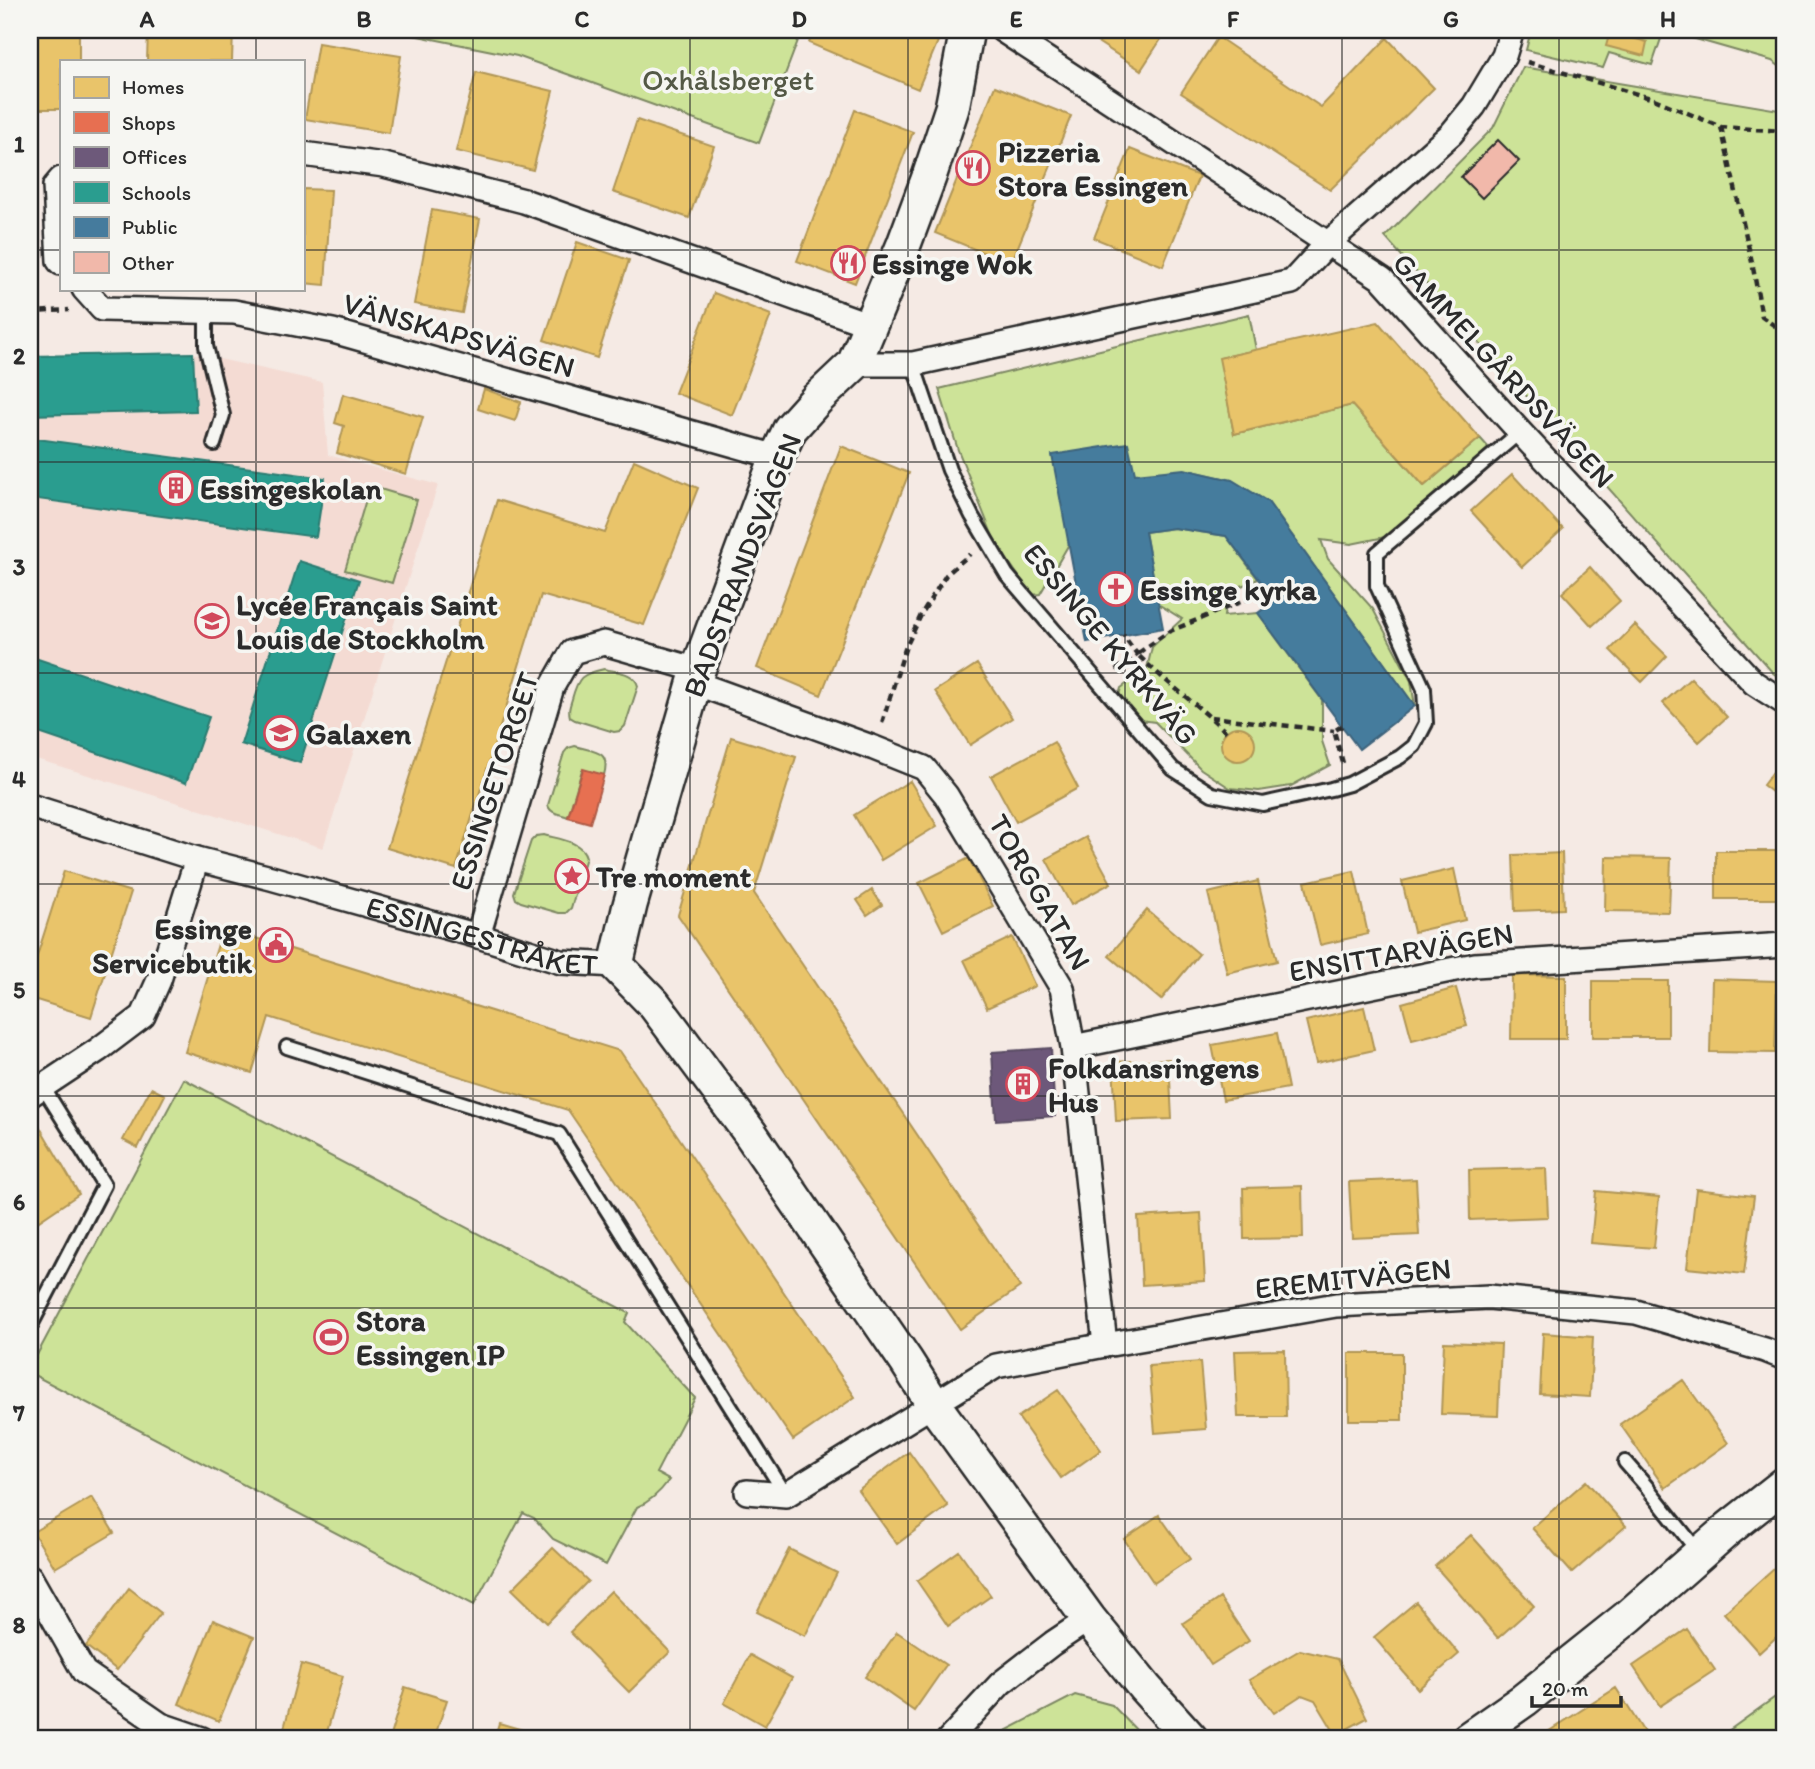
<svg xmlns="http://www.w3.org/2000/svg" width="1815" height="1769" font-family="Itim,sans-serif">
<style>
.built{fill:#f4dbd3}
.green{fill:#cde398;stroke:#7c8762;stroke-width:2}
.homes{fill:#e9c46a;stroke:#b09657;stroke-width:2}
.shops{fill:#e76f51;stroke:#af5b46;stroke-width:2}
.offices{fill:#6d597a;stroke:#594b62;stroke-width:2}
.schools{fill:#2a9d8f;stroke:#2a7b71;stroke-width:2}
.public{fill:#457b9d;stroke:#3d637b;stroke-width:2}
.building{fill:#f1b8aa;stroke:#2b2b2b;stroke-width:2}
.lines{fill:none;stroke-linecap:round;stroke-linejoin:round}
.lane-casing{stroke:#2b2b2b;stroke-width:18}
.street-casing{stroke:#2b2b2b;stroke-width:28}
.secondary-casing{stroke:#2b2b2b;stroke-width:38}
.path{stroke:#2b2b2b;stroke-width:4.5;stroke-dasharray:7 5;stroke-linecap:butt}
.lane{stroke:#f6f6f2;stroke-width:12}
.street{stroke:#f6f6f2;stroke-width:23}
.secondary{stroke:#f6f6f2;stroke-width:33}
.grid{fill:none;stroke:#2b2b2b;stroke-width:2;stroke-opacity:0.55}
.labels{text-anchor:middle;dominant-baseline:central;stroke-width:7;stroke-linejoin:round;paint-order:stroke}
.park-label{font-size:30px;fill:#545946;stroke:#f6f6f2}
.poi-label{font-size:30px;font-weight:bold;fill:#2b2b2b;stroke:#f6f6f2;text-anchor:start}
.street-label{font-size:30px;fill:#2b2b2b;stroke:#f6f6f2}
.neatline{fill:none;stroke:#2b2b2b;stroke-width:2.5}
.grid-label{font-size:23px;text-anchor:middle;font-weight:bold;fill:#2b2b2b}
</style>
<rect width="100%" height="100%" fill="#f5eae4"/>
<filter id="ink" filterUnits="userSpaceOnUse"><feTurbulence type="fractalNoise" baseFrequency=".0143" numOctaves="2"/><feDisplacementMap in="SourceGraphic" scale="14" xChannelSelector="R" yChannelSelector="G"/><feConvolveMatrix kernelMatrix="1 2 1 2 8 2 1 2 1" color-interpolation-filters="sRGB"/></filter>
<g filter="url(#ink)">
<path class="built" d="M193 353 322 382 328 455 438 485 323 848 30 757V356Z"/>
<path class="green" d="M388 30H802L759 143 517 56Z
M1531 30H1785V70L1772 61 1664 30 1652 65 1609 53 1603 68 1526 50Z
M1523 67 1785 111V681L1773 673 1385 237 1493 128Z
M1249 314 1256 350 1220 358 1234 434 1352 405 1424 486 1480 438 1489 448 1390 536 1351 544 1321 540 1328 559 1373 609 1411 681 1415 706 1268 502 1231 480 1184 469 1069 544 1040 594 1032 595 996 544 958 450 939 389Z
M370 486 417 500 392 583 345 570Z
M1174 528 1226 536 1258 579 1227 592 1224 616 1258 613 1322 700V741L1330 765 1291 786 1259 791 1230 788 1201 769 1155 722 1140 720 1129 714 1121 706 1119 695 1121 688 1132 680 1141 679 1146 673 1152 647 1182 619 1158 604 1145 532Z
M604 669C616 672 635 672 638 686L625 726 620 731 614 732 575 720 570 717C568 709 570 706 572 699 578 677 581 674 604 669Z
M575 746C594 752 611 750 604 775L582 770 568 817C561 814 550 814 548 805L564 753 568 748Z
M544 835C558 839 582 841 586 857L571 908 566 913H559L521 902 516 899 514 893 531 841 536 836Z
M184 1079 629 1313 625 1322 695 1398 656 1473 669 1480C661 1491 650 1502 637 1507L606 1565 553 1539 534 1518 523 1513 474 1605 30 1373 38 1353Z
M1785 1690V1739H1717Z
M1075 1695 1112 1705 1145 1739H990Z"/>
<path class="homes" d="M148 30H233L232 61H147Z
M814 30H932L941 34 918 89 809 43Z
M1079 30H1167L1141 70Z
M30 31H79V61H61V109H30Z
M1610 32 1647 42 1644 56 1606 46Z
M1218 37 1321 107 1387 38 1434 88 1330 190 1181 93Z
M318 43 401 56 389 133 305 119Z
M476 72 553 91 533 170 456 151Z
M995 86 1071 116 1011 264 935 233Z
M855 110 913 132 855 283 797 261Z
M637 120 714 146 689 218 613 192Z
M1130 149 1199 176 1163 266 1094 238Z
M30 165H32L37 282H30Z
M303 189 331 190 325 285 303 283Z
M432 210 480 219 462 313 414 304Z
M577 242 629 260 597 358 544 340Z
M714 293 771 315 732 415 675 393Z
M1378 322 1480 438 1424 486 1352 405 1234 434 1219 358Z
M484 389 521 402 515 421 478 409Z
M343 394 423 417 406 474 337 453 344 426 335 423Z
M841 446 909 473 821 695 757 668Z
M634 460 698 488 644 625 541 595 456 869 387 848 497 500 605 533Z
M1512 474 1563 529 1522 567 1471 511Z
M1590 567 1620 601 1592 626 1562 593Z
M1635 625 1667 656 1642 682 1610 650Z
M977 664 1012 718 970 745 935 691Z
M1691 678 1727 717 1699 742 1663 703Z
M1221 744a17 17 0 1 1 34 0a17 17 0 1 1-34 0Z
M731 737 796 757 754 893 1020 1287 960 1329 678 915Z
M1054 742 1078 788 1016 822 991 776Z
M1785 756V802L1763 785Z
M910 781 937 826 881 860 854 815Z
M1086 837 1111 883 1071 905 1046 859Z
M1716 851H1783L1784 899H1716Z
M1562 853 1564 909 1515 911 1513 855Z
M1606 857 1671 858 1669 912 1605 911Z
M969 858 993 906 943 931 919 883Z
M1454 869 1465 920 1414 932 1402 881Z
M64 871 131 892 91 1017 30 998V978Z
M1354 871 1368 934 1320 945 1305 882Z
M1258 881 1277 961 1227 973 1208 893Z
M872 890 882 905 867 915 857 900Z
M1147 910 1199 954 1161 1000 1109 956Z
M223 928 620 1051 855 1397 793 1440 568 1110 269 1017 252 1073 185 1052Z
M1012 937 1035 986 987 1008 964 960Z
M1512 975 1566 976V1039H1511Z
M1712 979 1777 981 1775 1053 1710 1052Z
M1593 981H1668V1037H1593Z
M1456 988 1467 1026 1412 1040 1402 1003Z
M1364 1007 1374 1050 1316 1063 1306 1021Z
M1277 1033 1288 1088 1223 1100 1212 1045Z
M1169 1059 1172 1119 1116 1121 1113 1062Z
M151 1088 165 1095 138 1148 123 1140Z
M38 1124 79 1194 30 1227V1129Z
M1546 1168 1548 1217 1470 1220 1469 1170Z
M1416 1179 1419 1235 1352 1238 1349 1182Z
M1302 1186 1303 1238 1244 1239 1243 1188Z
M1696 1189 1754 1196 1744 1274 1687 1268Z
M1596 1191 1659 1197 1654 1248 1591 1243Z
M1201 1213 1205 1281 1142 1285 1138 1217Z
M1543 1333 1593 1337 1590 1397 1540 1394Z
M1444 1342 1501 1344 1498 1416 1441 1414Z
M1285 1350 1286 1417H1238L1235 1351Z
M1349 1353H1402V1420H1349Z
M1200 1362 1206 1429 1155 1433 1149 1366Z
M1683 1380 1728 1443 1665 1488 1620 1424Z
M1058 1390 1101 1450 1061 1478 1018 1417Z
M909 1452 948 1506 897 1544 858 1490Z
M1586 1481 1626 1526 1572 1573 1532 1528Z
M92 1497 114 1533 55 1568 33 1532Z
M1159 1515 1190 1559 1154 1583 1124 1539Z
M1471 1535 1534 1606 1498 1638 1435 1566Z
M553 1548 588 1581 547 1623 512 1589Z
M789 1549 837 1573 805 1636 757 1612Z
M959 1551 991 1596 948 1626 917 1581Z
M1785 1558V1629L1759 1653 1724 1613Z
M129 1588 161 1613 117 1670 86 1646Z
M611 1591 670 1652 629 1692 570 1632Z
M1220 1598 1249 1641 1211 1665 1183 1623Z
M1416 1602 1459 1654 1418 1689 1374 1637Z
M213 1620 254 1637 219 1721 179 1704Z
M1687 1629 1715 1670 1660 1706 1633 1666Z
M897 1632 946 1665 914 1711 865 1677Z
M1300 1650 1338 1659 1367 1718 1336 1735 1315 1700 1302 1695 1274 1713 1249 1680Z
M750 1655 792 1678 765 1726 724 1703Z
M301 1664 343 1676 325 1739H292L282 1736Z
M405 1687 447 1700 434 1739H389Z
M1616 1688 1647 1737 1644 1739H1546L1543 1735Z
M499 1723 540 1735 539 1739H494Z"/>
<path class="shops" d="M583 769 604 775 590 823 568 817Z"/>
<path class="offices" d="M1051 1048 1055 1116 996 1120 992 1052Z"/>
<path class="schools" d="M193 353 196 411 30 415V356Z
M30 438 325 478 316 537 30 498Z
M299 561 359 580 300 763 241 744Z
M35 658 209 717 186 783 30 730V672Z"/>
<path class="public" d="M1128 443 1135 474 1184 469 1232 480 1268 502 1415 706 1359 749 1258 613 1275 600 1226 536 1174 528 1145 532 1163 628 1087 642 1052 455Z"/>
<path class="building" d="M1498 140 1519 161 1482 198 1461 177Z"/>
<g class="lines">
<g class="lane-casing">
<path id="lane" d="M206 312V346L223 415 214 444
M913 364 949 470 972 516 1007 575 1173 769 1212 794 1263 804 1331 789 1349 784 1400 757 1414 746 1426 723 1424 689 1377 586V553L1520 432
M287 1047 559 1134 786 1495
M30 1327 104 1185 43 1087
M1625 1462 1646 1486 1700 1554"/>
</g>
<g class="street-casing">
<g id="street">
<path d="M1002 30 1382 279 1520 432 1754 683 1785 703"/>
<path d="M303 154 384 165 524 201 870 325"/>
<path d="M61 179 55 186 59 261 61 263"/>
<path d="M84 289 102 309 234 312 333 331 777 457"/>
<path d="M854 364H913L1292 282 1327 244 1451 134 1474 106 1504 56 1512 30"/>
<path d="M695 683 874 748 924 768 946 795 1062 988 1073 1047 1105 1345"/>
<path id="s1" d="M30 806 197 859 271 878 478 936 561 962 616 965"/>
<path d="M478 936 552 687 572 652 604 643 698 670"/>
<path d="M1073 1047 1475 965 1785 945"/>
<path d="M30 1095 98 1050 143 1016 159 980 197 859"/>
<path d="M747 1492 786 1495 996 1366 1105 1345 1336 1305 1489 1297 1636 1312 1765 1350 1785 1358"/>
<path d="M30 1577 84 1672 161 1725 202 1739"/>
<path d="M949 1739 1001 1683 1053 1643 1089 1619"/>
</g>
</g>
<g class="secondary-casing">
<path id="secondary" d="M967 30 952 108 929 177 904 244 854 364 817 399 790 429 777 457 698 670 630 905 616 965 654 1004 750 1133 906 1361 934 1405 1089 1619 1145 1688 1191 1739
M1468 1739 1524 1700 1628 1617 1728 1529 1785 1484"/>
</g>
<path class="path" d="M1527 62 1654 99 1721 127 1785 131
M1721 127 1752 262 1762 317 1785 333
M30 312 69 310
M1116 670 1137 654 1123 635
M1211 717 1334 731
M882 723 905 649 922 613 946 575 970 554
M1342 726 1334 731 1343 763
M1226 732C1198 705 1165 682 1137 654L1168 632 1257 595 1266 607"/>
<use href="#lane" class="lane"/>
<use href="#street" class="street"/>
<use href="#secondary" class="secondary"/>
</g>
</g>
<path class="grid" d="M256 30V61M473 30V1739M690 30V1739M908 30V1739M1125 30V1739M1342 30V1739M1559 30V1739M30 250H61M303 250H1785M256 289V1739M30 462H1785M30 673H1785M30 884H1785M30 1096H1785M30 1308H1785M30 1519H1785"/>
<defs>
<g id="restaurant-ring" transform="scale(1.75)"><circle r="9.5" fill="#f6f6f2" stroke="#d1495b" stroke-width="1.5"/><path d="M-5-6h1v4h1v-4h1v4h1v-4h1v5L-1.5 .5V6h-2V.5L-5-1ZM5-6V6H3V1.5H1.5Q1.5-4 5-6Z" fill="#d1495b"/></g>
<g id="building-ring" transform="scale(1.75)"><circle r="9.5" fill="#f6f6f2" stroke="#d1495b" stroke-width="1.5"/><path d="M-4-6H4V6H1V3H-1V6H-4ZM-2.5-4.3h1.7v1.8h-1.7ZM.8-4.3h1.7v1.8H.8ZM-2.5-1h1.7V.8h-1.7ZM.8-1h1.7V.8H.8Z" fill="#d1495b"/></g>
<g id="church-ring" transform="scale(1.75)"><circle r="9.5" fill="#f6f6f2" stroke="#d1495b" stroke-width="1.5"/><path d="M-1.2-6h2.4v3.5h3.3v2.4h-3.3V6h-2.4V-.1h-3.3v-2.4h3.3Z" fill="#d1495b"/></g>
<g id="school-ring" transform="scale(1.75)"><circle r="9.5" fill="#f6f6f2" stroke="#d1495b" stroke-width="1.5"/><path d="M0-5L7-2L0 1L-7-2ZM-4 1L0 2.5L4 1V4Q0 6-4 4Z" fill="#d1495b"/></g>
<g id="sight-ring" transform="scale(1.75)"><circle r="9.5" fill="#f6f6f2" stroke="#d1495b" stroke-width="1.5"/><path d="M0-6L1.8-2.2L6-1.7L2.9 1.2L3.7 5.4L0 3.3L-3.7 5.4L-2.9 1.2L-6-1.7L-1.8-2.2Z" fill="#d1495b"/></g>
<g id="civic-ring" transform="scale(1.75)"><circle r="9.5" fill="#f6f6f2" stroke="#d1495b" stroke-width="1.5"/><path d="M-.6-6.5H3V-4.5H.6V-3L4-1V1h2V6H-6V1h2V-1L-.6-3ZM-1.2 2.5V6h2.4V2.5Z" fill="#d1495b"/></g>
<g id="stadium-ring" transform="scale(1.75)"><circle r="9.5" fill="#f6f6f2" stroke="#d1495b" stroke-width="1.5"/><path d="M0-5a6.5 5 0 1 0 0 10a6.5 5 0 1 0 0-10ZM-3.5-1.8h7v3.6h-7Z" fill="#d1495b"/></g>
</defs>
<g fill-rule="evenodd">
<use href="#restaurant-ring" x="973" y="168"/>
<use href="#restaurant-ring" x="848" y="263"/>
<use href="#building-ring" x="176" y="488"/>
<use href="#church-ring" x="1116" y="589"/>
<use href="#school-ring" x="212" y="621"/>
<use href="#school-ring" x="281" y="733"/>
<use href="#sight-ring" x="572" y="876"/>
<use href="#civic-ring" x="276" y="945"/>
<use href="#building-ring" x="1023" y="1084"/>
<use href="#stadium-ring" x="331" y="1337"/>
</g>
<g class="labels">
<g class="park-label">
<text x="728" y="79">Oxhålsberget</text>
</g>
<g class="poi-label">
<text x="998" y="151">Pizzeria<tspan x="998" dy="34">Stora Essingen</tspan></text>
<text x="872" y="263">Essinge Wok</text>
<text x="200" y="488">Essingeskolan</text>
<text x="1140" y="589">Essinge kyrka</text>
<text x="236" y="604">Lycée Français Saint<tspan x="236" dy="34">Louis de Stockholm</tspan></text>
<text x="306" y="733">Galaxen</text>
<text x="596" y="876">Tre moment</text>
<text x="252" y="928" text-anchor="end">Essinge<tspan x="252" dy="34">Servicebutik</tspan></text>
<text x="1048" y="1067">Folkdansringens<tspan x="1048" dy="34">Hus</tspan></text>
<text x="356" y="1320">Stora<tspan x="356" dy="34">Essingen IP</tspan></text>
</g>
<g class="street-label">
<text transform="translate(459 335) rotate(16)">VÄNSKAPSVÄGEN</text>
<text transform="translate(1504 370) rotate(47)">GAMMELGÅRDSVÄGEN</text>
<text transform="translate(742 565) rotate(-69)">BADSTRANDSVÄGEN</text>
<text transform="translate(1111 644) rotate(50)">ESSINGE KYRKVÄG</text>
<text transform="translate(494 781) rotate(-72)">ESSINGETORGET</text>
<text transform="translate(1040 892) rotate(60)">TORGGATAN</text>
<text stroke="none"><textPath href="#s1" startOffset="471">ESSINGESTRÅKET</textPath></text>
<text transform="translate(1401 952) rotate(-10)">ENSITTARVÄGEN</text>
<text transform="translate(1353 1278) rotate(-6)">EREMITVÄGEN</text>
</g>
</g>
<rect width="1815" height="1769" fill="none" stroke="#f6f6f2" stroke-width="77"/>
<rect x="60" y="60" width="245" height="231" fill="#f6f6f2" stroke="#a5a5a2" stroke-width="2"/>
<rect x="74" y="77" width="35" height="21" fill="#e9c46a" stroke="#a5a5a2" stroke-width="2"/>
<text x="122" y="94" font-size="21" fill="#2b2b2b">Homes</text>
<rect x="74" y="112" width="35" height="21" fill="#e76f51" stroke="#a5a5a2" stroke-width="2"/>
<text x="122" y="130" font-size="21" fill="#2b2b2b">Shops</text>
<rect x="74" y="147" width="35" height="21" fill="#6d597a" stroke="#a5a5a2" stroke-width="2"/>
<text x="122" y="164" font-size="21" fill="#2b2b2b">Offices</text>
<rect x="74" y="182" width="35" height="21" fill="#2a9d8f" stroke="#a5a5a2" stroke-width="2"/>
<text x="122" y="200" font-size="21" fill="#2b2b2b">Schools</text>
<rect x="74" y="217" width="35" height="21" fill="#457b9d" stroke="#a5a5a2" stroke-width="2"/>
<text x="122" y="234" font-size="21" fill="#2b2b2b">Public</text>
<rect x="74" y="252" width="35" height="21" fill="#f1b8aa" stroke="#a5a5a2" stroke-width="2"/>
<text x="122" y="270" font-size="21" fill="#2b2b2b">Other</text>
<path d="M1532 1696v10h89v-10" fill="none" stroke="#2b2b2b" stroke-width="3.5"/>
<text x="1542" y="1696" font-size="21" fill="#2b2b2b" stroke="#f6f6f2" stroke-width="5" paint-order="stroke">20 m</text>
<rect x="38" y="38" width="1738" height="1692" class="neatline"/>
<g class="grid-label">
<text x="147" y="27">A</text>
<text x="364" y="27">B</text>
<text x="582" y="27">C</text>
<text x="799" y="27">D</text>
<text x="1016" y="27">E</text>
<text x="1233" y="27">F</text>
<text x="1451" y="27">G</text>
<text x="1668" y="27">H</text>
<text x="19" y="152">1</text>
<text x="19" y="364">2</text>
<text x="19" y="575">3</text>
<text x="19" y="787">4</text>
<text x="19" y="998">5</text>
<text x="19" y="1210">6</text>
<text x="19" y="1421">7</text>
<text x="19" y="1633">8</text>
</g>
</svg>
